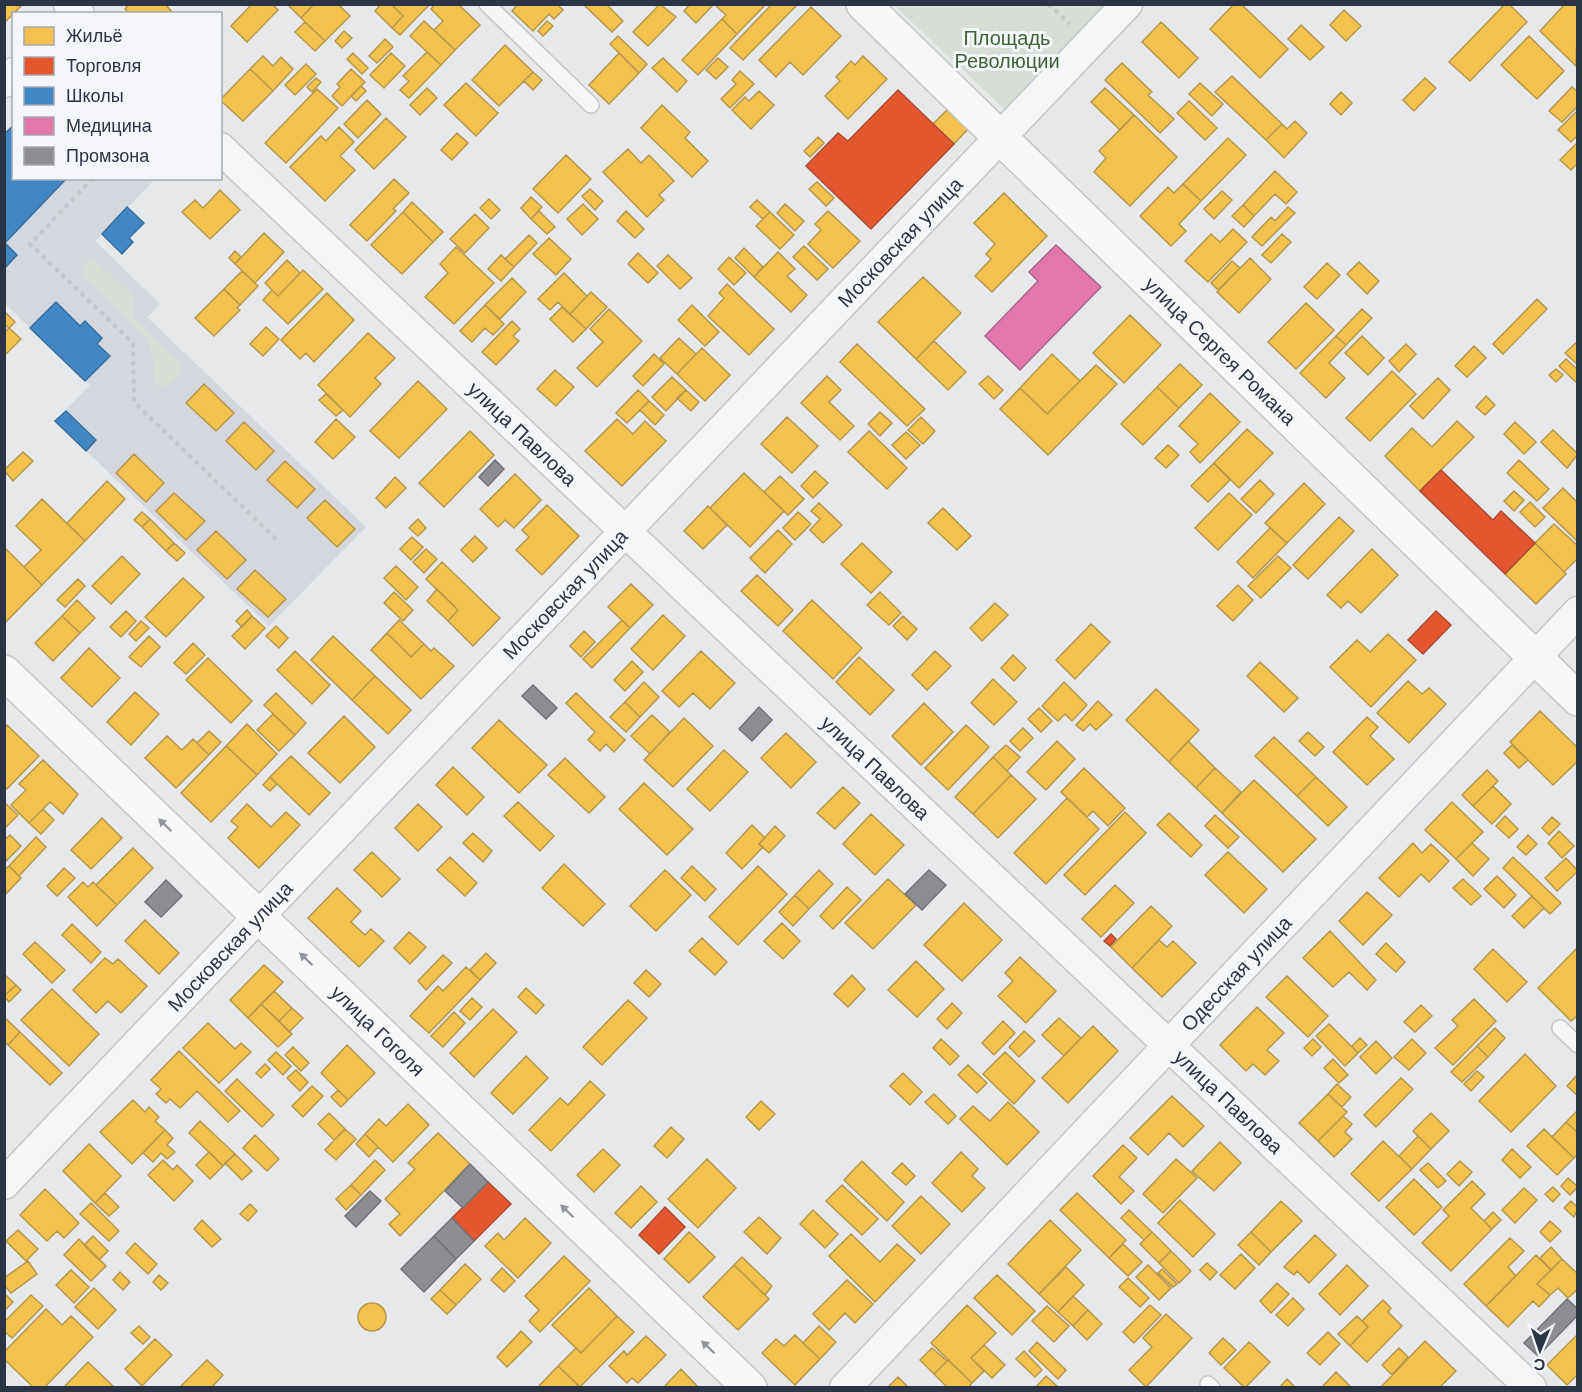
<svg xmlns="http://www.w3.org/2000/svg" width="1582" height="1392" font-family="Helvetica,sans-serif">
<style>
.built{fill:#d4d7dd}
.green{fill:#d6ded6}
.homes{fill:#f2c14e;stroke:#b6974b;stroke-width:1.5}
.shops{fill:#e4572e;stroke:#ac4c35;stroke-width:1.5}
.schools{fill:#3f88c5;stroke:#396f9f;stroke-width:1.5}
.health{fill:#e377a8;stroke:#ac638a;stroke-width:1.5}
.industry{fill:#8d8d92;stroke:#70727b;stroke-width:1.5}
.lines{fill:none;stroke-linecap:round;stroke-linejoin:round}
.lane-casing{stroke:#c4c6c8;stroke-width:18}
.street-casing{stroke:#c4c6c8;stroke-width:33}
.secondary-casing{stroke:#c4c6c8;stroke-width:36}
.path{stroke:#c5c6ca;stroke-width:4;stroke-dasharray:4.5 4.5;stroke-linecap:butt}
.lane{stroke:#f5f6f7;stroke-width:15}
.street{stroke:#f5f6f7;stroke-width:30}
.secondary{stroke:#f8f8f8;stroke-width:33}
.oneway{fill:#92969e}
.labels{text-anchor:middle;dominant-baseline:central;stroke-width:6;stroke-linejoin:round;paint-order:stroke}
.park-label{font-size:20px;fill:#3f6138;stroke:#f4f6f9}
.street-label{font-size:20px;fill:#2b3445;stroke:#f4f6f9}
</style>
<rect width="100%" height="100%" fill="#e6e8ea"/>
<path class="built" d="M13 125 14 178 155 179 95 241 160 304 147 317 366 527 269 626 55 421 90 385 5 304 4 134Z"/>
<path class="green" d="M894 5H1112L1009 113Z
M92 257 133 296V317L181 364C182 376 170 387 159 387L154 382 153 355 145 337 84 278 83 265Z"/>
<path class="homes" d="M4 4 21 6 4 23Z
M129 4H165L174 14H130L125 9Z
M252 4H272L278 10 247 42 231 26Z
M287 4H314L301 18Z
M314 4H338L350 16 325 41 301 18Z
M381 4H391L403 16 392 28 375 11Z
M391 4H430L400 35 392 28 403 16Z
M435 4H458L480 25 455 50 434 30 443 21 431 9Z
M518 4H557L563 10 554 19 549 14 533 31 512 11Z
M583 4H606L623 21 612 32Z
M660 4 676 17 648 46 633 32Z
M690 4H714L696 23 684 11Z
M720 4H766L737 34 722 19 726 15 717 7Z
M772 4H798L743 60 730 48Z
M1234 4H1241L1288 49 1260 78 1210 29Z
M1505 4H1509L1527 22 1470 81 1449 62Z
M1565 4H1578L1576 66 1540 31Z
M811 7 841 36 803 75 790 62 776 77 759 60Z
M1344 10 1361 26 1346 41 1330 25Z
M722 19 737 34 698 75 682 60Z
M424 21 455 50 441 65 410 36Z
M547 21 553 26 543 36 538 31Z
M305 22 325 41 315 51 295 32Z
M1161 22 1198 58 1179 78 1142 42Z
M1301 25 1324 47 1310 60 1288 39Z
M344 31 352 38 342 48 335 41Z
M618 36 647 64 639 73 610 44Z
M1529 36 1564 71 1537 99 1501 65Z
M385 39 393 47 377 63 369 56Z
M505 45 533 72 499 106 472 80Z
M427 52 441 65 409 98 400 90 409 81 403 76Z
M353 53 368 68 362 74 347 59Z
M391 53 405 66 384 88 370 75Z
M619 53 639 73 609 104 589 85Z
M263 56 273 66 281 57 293 69 273 91 250 69Z
M863 56 887 79 848 119 825 96 840 81 836 77 851 61 855 65Z
M663 58 687 81 677 92 652 68Z
M718 58 728 67 716 79 706 70Z
M1122 63 1152 92 1148 95 1174 119 1160 133 1105 80Z
M306 64 316 74 295 95 285 85Z
M250 69 273 91 243 121 220 100Z
M351 69 365 82 342 106 332 96 340 87 337 84Z
M740 71 754 84 730 108 721 99 736 84 732 80Z
M533 72 542 80 533 90 524 81Z
M1232 76 1282 124 1266 140 1215 92Z
M316 78 321 82 312 92 307 87Z
M1425 78 1436 88 1414 111 1403 100Z
M466 83 498 113 476 136 444 105Z
M1200 83 1223 104 1212 116 1189 94Z
M361 86 366 91 356 101 351 96Z
M1572 87 1578 92V106L1562 122 1549 111Z
M427 88 437 98 420 115 410 105Z
M1105 88 1134 115 1120 130 1091 102Z
M317 89 338 108 286 163 265 143Z
M759 91 774 105 751 129 732 110 745 97 749 101Z
M1341 92 1352 103 1341 115 1330 104Z
M367 100 381 114 358 138 344 124Z
M1189 101 1217 128 1205 140 1177 113Z
M662 105 690 132 685 138 708 161 692 177 641 128Z
M947 110 968 129 954 144 933 124Z
M1578 110V135L1571 142 1558 130Z
M1134 115 1177 157 1130 206 1094 172 1106 158 1099 151Z
M386 118 406 137 374 169 355 150Z
M1295 121 1307 133 1284 158 1266 140 1282 124 1287 129Z
M339 127 354 142 340 156 355 170 325 201 290 167 321 136 326 141Z
M457 133 468 143 452 160 441 150Z
M818 137 824 143 810 157 804 151Z
M1228 138 1246 155 1201 201 1183 184Z
M1578 142V163L1571 170 1560 160Z
M628 149 641 163 649 155 674 181 659 195 664 200 647 217 603 172Z
M566 155 591 179 558 213 533 189Z
M1275 171 1297 192 1286 204 1275 194 1254 216 1243 205Z
M394 179 409 193 393 209 396 211 367 241 350 225Z
M817 182 834 198 826 206 809 189Z
M1183 184 1201 201 1179 224 1186 231 1171 246 1140 216 1168 187 1174 193Z
M590 189 603 201 595 210 582 196Z
M220 190 240 210 210 239 182 212 195 200 203 208Z
M1222 191 1232 200 1214 219 1204 209Z
M1004 193 1047 236 992 292 975 276 991 259 986 254 995 244 974 223Z
M531 197 542 207 531 219 521 208Z
M489 199 500 210 491 219 480 208Z
M757 200 770 212 763 219 750 207Z
M412 202 443 232 433 242 403 212Z
M583 204 598 219 582 235 567 219Z
M785 204 804 221 795 231 777 213Z
M1243 205 1254 216 1244 227 1232 216Z
M1288 207 1295 213 1262 246 1252 237 1271 217 1275 221Z
M539 211 555 227 547 234 531 219Z
M626 211 644 229 635 238 617 221Z
M828 211 860 241 833 268 808 244 821 230 815 224Z
M403 212 433 242 402 274 371 245Z
M770 212 794 235 780 249 756 226Z
M475 214 489 228 465 253 450 239Z
M1233 229 1247 242 1208 282 1185 261 1211 234 1220 242Z
M264 233 284 252 255 283 235 264Z
M1282 234 1291 242 1271 263 1262 255Z
M529 235 537 243 514 267 505 259Z
M549 238 571 259 556 275 533 254Z
M804 246 828 269 817 280 793 257Z
M456 247 494 283 454 324 425 297 448 273 440 264Z
M744 248 763 267 754 277 735 258Z
M235 251 241 257 235 264 229 258Z
M778 252 795 269 787 276 807 295 791 312 754 277Z
M638 253 658 273 648 283 628 264Z
M501 255 514 267 501 281 488 269Z
M668 255 692 278 680 289 657 266Z
M729 257 746 273 734 285 718 269Z
M1250 258 1271 279 1239 313 1217 292Z
M287 260 300 273 278 296 265 283Z
M1232 261 1240 268 1218 290 1211 283Z
M1359 262 1379 281 1367 294 1347 274Z
M1327 263 1340 275 1317 299 1304 287Z
M303 270 323 289 288 324 263 300 272 290 278 296Z
M242 271 258 286 240 305 224 289Z
M564 273 587 296 570 314 558 302 550 310 538 299Z
M923 277 961 313 916 359 878 322Z
M512 278 526 292 500 319 485 305Z
M727 284 774 329 749 355 708 316 724 298 719 293Z
M224 289 240 305 237 308 240 310 214 336 195 318Z
M591 292 607 307 586 329 570 314Z
M327 293 354 320 314 362 306 353 300 359 281 340Z
M1537 299 1547 309 1503 354 1493 344Z
M1306 303 1334 330 1296 369 1268 342Z
M485 305 504 324 493 335 485 328 472 342 460 331Z
M692 305 719 332 705 346 678 320Z
M562 307 586 329 573 342 550 319Z
M609 309 642 341 597 387 577 368 603 342 590 329Z
M1362 309 1372 318 1346 345 1336 336Z
M4 311 15 322 9 328 4 324Z
M1130 315 1161 345 1124 383 1093 353Z
M512 321 520 329 513 336 519 341 496 365 482 352Z
M266 327 279 339 263 356 250 344Z
M9 328 21 339 4 356V333Z
M368 333 395 358 375 378 381 384 350 417 318 385Z
M1336 336 1346 345 1329 363 1345 378 1326 398 1300 373Z
M1362 336 1384 358 1368 375 1345 353Z
M679 338 696 354 677 374 660 358Z
M934 341 966 372 948 390 916 359Z
M1578 341V365L1565 353Z
M857 344 925 409 907 426 840 362Z
M1406 344 1416 354 1399 372 1389 361Z
M1474 346 1486 358 1467 377 1455 366Z
M702 348 730 375 705 401 677 374Z
M654 354 664 364 643 386 633 376Z
M1052 354 1080 381 1047 414 1020 388Z
M1566 359 1578 370V384L1559 366Z
M1180 364 1202 385 1179 408 1157 387Z
M1096 365 1117 384 1048 455 1000 409 1020 388 1047 414Z
M1556 369 1563 375 1556 382 1549 375Z
M555 370 574 387 556 406 537 389Z
M1392 371 1416 394 1370 441 1346 418Z
M827 376 841 390 829 402 854 426 840 440 801 403Z
M988 376 1003 390 994 399 979 384Z
M672 377 686 390 666 411 652 397Z
M1438 378 1450 390 1423 419 1410 406Z
M418 381 447 409 399 458 370 431Z
M204 384 234 413 216 431 186 403Z
M1157 387 1179 408 1143 445 1121 424Z
M638 390 649 401 627 423 616 413Z
M686 390 699 402 691 411 677 398Z
M1210 393 1240 422 1200 463 1190 452 1198 444 1179 426Z
M326 394 343 410 336 416 319 400Z
M1486 396 1495 405 1485 415 1476 407Z
M649 401 664 415 655 425 640 410Z
M880 412 892 423 880 436 868 424Z
M787 417 818 446 792 473 761 444Z
M921 417 935 431 923 444 908 430Z
M336 419 355 437 333 459 315 442Z
M617 419 633 434 645 421 666 441 622 486 585 451Z
M1457 421 1474 437 1420 491 1385 456 1412 428 1432 447Z
M244 422 274 451 256 470 226 441Z
M1515 422 1536 442 1524 454 1504 434Z
M1247 429 1273 453 1239 488 1214 463Z
M1553 430 1578 454 1567 468 1541 442Z
M470 431 494 455 444 507 419 483Z
M869 431 907 468 887 489 848 452Z
M906 432 920 445 906 459 892 445Z
M1168 445 1179 455 1166 468 1155 458Z
M23 452 33 461 13 481 4 470Z
M134 454 164 483 146 502 116 473Z
M1519 460 1549 489 1537 501 1507 473Z
M285 461 315 489 297 508 267 480Z
M1214 463 1230 480 1208 502 1191 486Z
M815 471 828 483 813 498 801 486Z
M744 473 784 511 750 547 710 508Z
M515 474 541 500 514 528 505 520 498 527 480 509Z
M780 476 804 499 788 515 764 492Z
M395 477 406 488 386 508 376 498Z
M1260 480 1274 494 1256 513 1241 499Z
M107 481 125 499 85 541 67 523Z
M1304 483 1325 504 1287 543 1265 523Z
M1563 488 1578 503V542L1543 508Z
M1514 491 1524 500 1514 511 1504 501Z
M174 493 205 521 186 540 156 511Z
M1229 493 1252 515 1218 550 1195 528Z
M42 499 85 541 42 585 24 567 41 550 16 526Z
M325 500 355 529 337 547 307 518Z
M1530 502 1545 517 1535 527 1520 512Z
M819 503 842 525 823 543 810 530 820 519 811 511Z
M547 505 579 536 542 575 516 550 529 537 522 530Z
M708 506 727 525 703 549 684 531Z
M943 508 971 536 957 550 928 523Z
M142 512 150 519 142 527 134 520Z
M798 512 811 524 795 540 783 528Z
M1339 517 1354 531 1308 579 1293 565Z
M150 519 174 543 166 551 142 527Z
M418 519 426 528 418 536 409 528Z
M1554 524 1578 546V558L1564 572 1535 543Z
M1270 528 1287 543 1253 578 1237 562Z
M778 530 792 544 765 573 750 558Z
M216 531 246 560 227 579 197 550Z
M475 536 487 548 473 562 461 550Z
M412 537 423 547 411 560 400 549Z
M174 543 185 553 177 561 166 551Z
M862 543 892 572 871 593 841 564Z
M1535 543 1566 574 1536 604 1505 574Z
M6 549 42 585 5 623 4 551Z
M426 549 437 559 424 573 413 562Z
M1372 549 1398 575 1361 613 1348 601 1341 608 1327 595Z
M122 556 140 574 111 604 92 586Z
M1278 556 1291 568 1261 598 1248 586Z
M442 562 500 618 473 646 448 621 458 610 426 579Z
M396 566 418 587 406 600 384 578Z
M255 570 286 599 268 617 237 589Z
M757 575 793 610 778 626 741 591Z
M183 578 204 597 166 637 145 617Z
M78 579 85 586 65 607 57 600Z
M631 584 653 605 630 628 608 607Z
M1238 585 1253 600 1233 621 1217 606Z
M437 589 458 610 448 621 427 601Z
M394 592 413 610 403 621 384 603Z
M880 592 901 613 889 625 867 605Z
M77 600 95 618 80 633 62 616Z
M812 600 862 648 833 679 783 631Z
M995 603 1008 615 982 641 970 628Z
M247 610 252 616 242 627 236 621Z
M126 611 136 621 121 637 110 627Z
M663 615 685 636 653 670 631 649Z
M62 616 80 633 53 661 35 643Z
M252 616 265 628 245 649 232 636Z
M903 616 917 629 907 640 893 626Z
M399 620 424 644 411 657 387 633Z
M622 620 630 628 592 668 583 659Z
M141 621 149 628 136 641 129 634Z
M1091 624 1110 642 1075 679 1056 660Z
M276 626 288 638 279 648 266 636Z
M584 631 595 642 581 657 570 646Z
M387 633 411 657 424 644 431 651 434 648 454 666 421 699 371 650Z
M1388 634 1416 660 1371 707 1330 667 1357 640 1370 652Z
M149 636 160 647 141 667 129 657Z
M333 636 375 676 352 700 311 660Z
M193 643 205 655 186 674 174 663Z
M89 648 120 678 92 707 61 678Z
M295 651 330 685 312 704 277 670Z
M701 651 735 683 710 709 693 693 679 707 662 691Z
M935 651 951 666 927 690 912 675Z
M1013 655 1026 668 1014 681 1001 668Z
M859 657 894 690 870 715 836 682Z
M208 658 252 701 231 723 186 680Z
M632 661 643 672 625 691 614 680Z
M1260 662 1298 698 1284 712 1247 676Z
M375 676 411 710 388 734 352 700Z
M993 679 1017 702 994 725 971 703Z
M1408 681 1422 694 1429 688 1446 704 1409 743 1377 713Z
M644 682 659 697 640 717 625 702Z
M1064 682 1087 705 1072 721 1065 714 1058 721 1042 706Z
M1156 689 1199 730 1169 762 1126 720Z
M135 692 159 714 131 745 107 722Z
M276 693 306 723 295 735 264 705Z
M576 693 625 740 614 752 606 744 600 751 588 740 595 732 566 703Z
M1098 701 1112 715 1096 730 1090 724 1083 731 1076 725Z
M625 702 640 717 626 732 610 717Z
M924 703 953 732 921 765 892 736Z
M1039 708 1052 721 1041 732 1028 719Z
M1540 711 1578 748V761L1553 785 1510 742Z
M273 714 295 735 279 751 257 730Z
M652 715 670 732 650 754 631 736Z
M344 716 375 747 340 783 308 753Z
M1367 717 1378 727 1370 736 1394 759 1367 785 1333 752Z
M684 718 713 746 673 787 644 760Z
M499 720 547 765 519 793 472 748Z
M247 724 277 754 257 775 226 746Z
M7 725 39 756 7 789 4 786V728Z
M966 725 989 747 948 790 925 768Z
M1023 728 1033 738 1020 751 1010 741Z
M209 731 221 742 209 755 197 743Z
M1308 732 1324 747 1315 756 1299 741Z
M786 733 816 762 791 788 761 758Z
M167 736 182 750 193 739 209 755 176 788 145 758Z
M1274 737 1316 777 1297 796 1255 756Z
M1057 741 1075 759 1046 790 1027 772Z
M1188 741 1215 768 1196 788 1169 762Z
M1006 745 1020 757 1007 771 993 757Z
M1512 745 1528 760 1519 768 1504 753Z
M226 746 257 775 211 822 181 793Z
M724 750 748 772 710 811 687 789Z
M291 756 330 793 309 815 270 777Z
M993 757 1011 775 973 814 955 797Z
M565 758 605 797 589 813 548 775Z
M43 760 78 794 63 814 50 802 29 823 11 805 26 790 19 784Z
M453 767 484 797 467 815 436 785Z
M1084 768 1125 808 1108 826 1093 811 1087 817 1061 792Z
M1215 768 1241 792 1222 813 1196 788Z
M1487 770 1498 781 1473 806 1462 795Z
M1011 775 1036 799 998 838 973 814Z
M270 777 277 784 270 791 263 785Z
M1316 777 1347 807 1328 826 1297 796Z
M1254 780 1316 839 1283 872 1222 813Z
M644 783 693 829 667 855 619 809Z
M1493 786 1511 804 1492 824 1473 806Z
M843 787 860 803 835 829 817 813Z
M1067 798 1099 829 1046 884 1014 853Z
M4 802 18 815 6 827 4 826Z
M518 802 554 836 540 851 504 816Z
M1452 802 1483 832 1456 859 1425 830Z
M247 804 271 827 286 812 300 825 259 868 228 838 238 827 231 821Z
M418 804 442 827 418 851 395 828Z
M43 809 54 820 41 834 29 823Z
M1125 812 1146 833 1085 895 1064 875Z
M1169 813 1202 845 1191 857 1157 825Z
M871 814 904 845 875 875 843 844Z
M1215 815 1239 837 1228 848 1205 826Z
M1505 816 1518 829 1509 838 1496 826Z
M1552 817 1560 824 1549 835 1542 828Z
M102 818 122 838 91 869 71 850Z
M752 825 765 838 759 844 763 847 742 869 726 853Z
M775 826 785 836 769 853 759 844Z
M1559 831 1574 846 1562 858 1548 843Z
M473 833 492 851 483 862 463 843Z
M10 835 21 846 6 861 4 840Z
M1528 835 1537 844 1526 855 1517 847Z
M36 837 46 847 19 876 9 866Z
M1413 843 1422 853 1431 844 1449 861 1429 882 1421 874 1399 897 1379 878Z
M1472 843 1489 859 1473 876 1456 859Z
M133 848 153 868 117 905 96 885Z
M372 852 400 879 382 897 354 870Z
M1228 852 1267 889 1244 913 1205 875Z
M450 857 477 883 465 896 437 870Z
M1513 857 1561 903 1550 914 1503 868Z
M1566 858 1578 871 1557 891 1545 878Z
M564 864 605 904 583 926 542 888Z
M9 866 21 878 6 894 4 870Z
M692 866 716 889 705 901 681 878Z
M758 866 787 894 738 945 709 917Z
M64 868 75 878 57 896 47 886Z
M665 870 691 895 656 931 630 906Z
M819 870 833 884 809 909 795 895Z
M1497 876 1516 895 1504 908 1484 889Z
M888 879 916 905 873 949 845 923Z
M1463 879 1481 896 1471 905 1453 888Z
M83 882 88 887 93 882 117 905 97 926 68 897Z
M1115 885 1134 903 1101 937 1082 919Z
M847 887 861 900 833 929 820 916Z
M337 888 361 911 351 922 365 935 371 929 384 941 359 967 308 918Z
M1367 892 1392 915 1363 945 1339 921Z
M795 895 809 909 793 926 779 912Z
M1532 896 1544 908 1524 928 1512 916Z
M964 903 1002 940 962 981 924 945Z
M1151 906 1172 926 1132 968 1111 947Z
M145 920 179 953 159 974 125 941Z
M782 923 800 941 783 959 764 941Z
M72 924 101 952 91 963 62 935Z
M1330 931 1376 980 1367 990 1349 972 1333 987 1303 958Z
M409 932 426 947 410 964 394 948Z
M702 938 727 962 715 975 689 951Z
M1159 940 1167 947 1173 941 1196 963 1162 997 1132 968Z
M35 942 65 970 52 983 23 954Z
M1386 943 1405 962 1396 972 1376 954Z
M1577 948 1578 1015 1571 1021 1538 988Z
M1493 949 1527 982 1507 1002 1474 969Z
M486 953 496 963 480 980 470 970Z
M443 955 452 963 426 990 418 981Z
M1020 957 1056 991 1026 1023 998 996 1013 981 1005 973Z
M105 958 113 964 118 959 147 986 121 1013 108 1001 96 1013 73 990Z
M916 961 944 989 917 1017 888 990Z
M264 965 283 982 248 1018 230 1000Z
M466 967 480 980 429 1033 410 1016 438 986 443 991Z
M646 970 661 984 649 997 634 983Z
M4 974 16 985 4 996Z
M852 975 865 989 848 1007 834 994Z
M1287 976 1328 1016 1308 1037 1266 997Z
M16 985 21 990 9 1002 4 996Z
M526 988 544 1005 536 1014 518 997Z
M52 989 99 1034 69 1066 21 1020Z
M274 991 292 1008 279 1021 261 1004Z
M472 998 482 1007 470 1020 460 1011Z
M1474 999 1496 1021 1453 1065 1435 1048 1458 1026 1452 1020Z
M628 1000 647 1018 602 1065 583 1047Z
M952 1003 962 1013 947 1029 937 1019Z
M261 1004 292 1034 278 1047 248 1018Z
M1421 1005 1432 1016 1415 1032 1404 1022Z
M1257 1007 1284 1033 1267 1050 1279 1061 1265 1075 1253 1064 1246 1071 1220 1045Z
M292 1008 303 1018 289 1032 279 1021Z
M493 1009 517 1032 474 1077 450 1053Z
M454 1012 465 1023 443 1047 431 1036Z
M4 1017 20 1032 8 1045 4 1042Z
M1059 1018 1081 1038 1064 1056 1042 1035Z
M1003 1021 1015 1033 994 1055 982 1043Z
M208 1023 235 1049 241 1043 251 1052 219 1083 183 1048Z
M1329 1024 1358 1053 1345 1066 1316 1036Z
M1093 1026 1118 1051 1068 1103 1042 1078Z
M1495 1028 1505 1038 1488 1057 1477 1046Z
M1024 1031 1035 1041 1019 1057 1009 1047Z
M20 1032 62 1073 50 1085 8 1045Z
M1360 1038 1367 1045 1358 1053 1352 1046Z
M941 1039 959 1056 950 1065 933 1048Z
M1313 1039 1321 1047 1312 1056 1304 1048Z
M1412 1039 1426 1053 1409 1070 1394 1057Z
M1376 1041 1392 1058 1376 1074 1360 1057Z
M347 1045 375 1073 348 1100 321 1073Z
M1477 1046 1488 1057 1462 1082 1451 1072Z
M293 1047 309 1063 301 1071 285 1055Z
M179 1051 240 1111 228 1122 197 1091 180 1108 170 1099 166 1103 156 1094 161 1089 151 1080Z
M276 1052 291 1066 283 1075 268 1060Z
M1005 1052 1035 1081 1014 1104 983 1074Z
M1525 1054 1556 1086 1511 1132 1479 1101Z
M526 1056 548 1078 513 1114 491 1093Z
M1333 1059 1348 1075 1339 1083 1324 1068Z
M265 1064 270 1069 261 1078 256 1073Z
M968 1065 987 1083 977 1093 958 1075Z
M296 1070 308 1082 300 1091 287 1078Z
M1477 1071 1484 1077 1471 1091 1464 1084Z
M903 1073 922 1092 910 1105 890 1086Z
M1576 1076 1578 1078V1096L1567 1086Z
M1401 1078 1413 1089 1376 1127 1364 1115Z
M237 1079 274 1115 262 1127 225 1091Z
M590 1081 605 1095 551 1151 529 1130 560 1098 568 1105Z
M1337 1084 1351 1097 1342 1107 1328 1094Z
M312 1086 323 1096 303 1117 292 1106Z
M338 1090 348 1100 341 1107 331 1097Z
M934 1094 956 1116 948 1124 925 1102Z
M1328 1094 1347 1112 1318 1141 1299 1123Z
M1172 1096 1204 1126 1183 1147 1169 1133 1148 1155 1130 1138Z
M133 1100 145 1112 149 1107 159 1117 155 1121 165 1130 132 1164 100 1132Z
M761 1101 775 1114 759 1130 746 1117Z
M1008 1102 1039 1132 1007 1165 960 1119 973 1106 990 1121Z
M408 1104 429 1125 393 1162 365 1134 379 1119 386 1126Z
M1578 1110V1133L1566 1122Z
M329 1113 345 1129 334 1140 318 1124Z
M1431 1113 1449 1131 1431 1149 1413 1131Z
M1343 1116 1352 1124 1345 1132 1352 1139 1334 1157 1318 1141Z
M200 1121 235 1154 223 1166 189 1133Z
M1566 1122 1578 1133V1154L1574 1158 1552 1137Z
M671 1127 684 1139 667 1158 654 1146Z
M345 1129 356 1139 336 1160 325 1150Z
M1544 1129 1574 1158 1557 1175 1527 1146Z
M165 1130 173 1138 167 1145 175 1152 167 1159 161 1153 153 1162 143 1153Z
M438 1133 470 1164 400 1236 389 1224 400 1214 385 1199 415 1169 408 1163Z
M365 1134 378 1147 369 1157 356 1144Z
M255 1135 279 1159 267 1171 243 1148Z
M1418 1136 1431 1149 1412 1169 1399 1156Z
M1383 1141 1412 1169 1379 1201 1351 1174Z
M1220 1142 1241 1163 1214 1191 1192 1171Z
M89 1144 121 1176 95 1203 63 1171Z
M1123 1145 1137 1158 1119 1177 1134 1191 1121 1204 1093 1176Z
M603 1149 620 1165 594 1192 577 1175Z
M1512 1149 1531 1167 1520 1178 1502 1160Z
M209 1152 223 1166 210 1179 196 1165Z
M961 1152 978 1169 972 1176 985 1188 962 1212 932 1183Z
M235 1154 252 1171 242 1180 225 1163Z
M707 1159 736 1188 698 1228 668 1199Z
M1176 1159 1197 1178 1163 1213 1143 1194Z
M163 1160 173 1170 177 1165 193 1181 174 1201 148 1175Z
M375 1160 385 1170 361 1195 351 1185Z
M862 1161 904 1202 887 1221 844 1180Z
M1460 1161 1472 1172 1459 1186 1447 1174Z
M902 1163 915 1176 906 1185 892 1173Z
M1428 1163 1446 1181 1438 1188 1420 1170Z
M1568 1178 1578 1187 1570 1195 1561 1186Z
M1414 1179 1442 1207 1414 1235 1386 1207Z
M1472 1181 1485 1194 1471 1208 1492 1229 1451 1271 1422 1243 1449 1216 1443 1210Z
M351 1185 361 1195 346 1210 336 1199Z
M842 1185 878 1219 862 1235 826 1201Z
M641 1186 657 1202 631 1228 615 1213Z
M1553 1187 1560 1194 1553 1202 1545 1194Z
M1524 1188 1537 1200 1515 1223 1502 1210Z
M45 1189 79 1223 64 1238 57 1231 47 1241 20 1215Z
M105 1193 119 1207 109 1216 95 1203Z
M1077 1193 1126 1240 1109 1258 1060 1210Z
M921 1196 950 1224 921 1254 892 1226Z
M1180 1200 1215 1234 1193 1257 1158 1223Z
M1281 1201 1302 1221 1271 1252 1251 1232Z
M1571 1201 1578 1208 1574 1217 1564 1208Z
M91 1203 119 1231 109 1241 80 1214Z
M250 1204 257 1211 248 1221 240 1214Z
M813 1210 838 1234 825 1248 800 1224Z
M1129 1210 1152 1232 1144 1240 1121 1218Z
M1493 1212 1501 1220 1492 1229 1484 1221Z
M759 1217 781 1238 767 1254 744 1232Z
M525 1218 551 1243 518 1278 485 1246 498 1233 504 1240Z
M202 1220 221 1239 212 1247 194 1229Z
M1050 1220 1081 1250 1039 1294 1008 1264Z
M1550 1221 1561 1231 1550 1242 1540 1232Z
M18 1230 38 1249 26 1261 6 1241Z
M689 1232 715 1257 689 1283 664 1259Z
M1152 1232 1171 1251 1159 1263 1140 1244Z
M1251 1232 1271 1252 1259 1265 1238 1245Z
M851 1234 880 1262 897 1244 915 1260 875 1302 829 1256Z
M1315 1235 1336 1255 1309 1283 1297 1271 1294 1275 1284 1267Z
M93 1236 108 1251 99 1260 84 1245Z
M1510 1238 1524 1251 1508 1267 1516 1276 1486 1306 1464 1284Z
M79 1239 106 1266 91 1281 64 1255Z
M135 1243 157 1264 148 1274 126 1253Z
M1123 1244 1142 1262 1128 1276 1109 1258Z
M1551 1247 1562 1259 1551 1270 1540 1258Z
M1171 1251 1191 1271 1179 1283 1159 1263Z
M1241 1254 1255 1268 1235 1289 1220 1275Z
M1536 1255 1551 1270 1537 1284 1550 1295 1539 1307 1533 1301 1508 1327 1486 1306Z
M564 1256 590 1281 540 1332 529 1321 539 1310 525 1296Z
M742 1257 772 1286 765 1295 734 1265Z
M1562 1259 1578 1274V1289L1568 1298 1558 1288 1550 1295 1537 1284Z
M28 1261 37 1274 11 1293 4 1285V1278Z
M1207 1263 1217 1272 1210 1280 1200 1270Z
M465 1264 481 1279 456 1305 440 1290Z
M734 1265 769 1299 738 1330 703 1297Z
M1148 1265 1171 1288 1159 1300 1136 1277Z
M1347 1265 1368 1286 1340 1315 1319 1294Z
M1066 1267 1084 1285 1058 1312 1039 1294Z
M502 1268 515 1281 504 1292 491 1280Z
M1162 1269 1177 1284 1173 1287 1158 1273Z
M71 1270 89 1287 74 1303 56 1285Z
M120 1272 130 1282 123 1290 113 1280Z
M159 1275 168 1283 161 1290 153 1282Z
M997 1275 1035 1311 1012 1335 974 1298Z
M1128 1278 1149 1298 1140 1307 1119 1287Z
M847 1280 873 1304 855 1323 845 1313 829 1330 813 1314Z
M1277 1283 1289 1294 1271 1313 1260 1301Z
M94 1288 116 1310 98 1329 75 1307Z
M589 1288 617 1316 581 1353 552 1325Z
M440 1290 456 1305 447 1314 431 1299Z
M4 1293 13 1302 4 1311Z
M31 1295 43 1306 12 1338 4 1331V1322Z
M1073 1296 1088 1310 1073 1326 1058 1312Z
M1293 1298 1304 1309 1288 1326 1276 1315Z
M1383 1300 1391 1308 1388 1312 1402 1326 1367 1362 1350 1346 1368 1327 1362 1321Z
M358 1317a14 14 0 1 1 28 0a14 14 0 1 1-28 0Z
M967 1305 996 1333 971 1358 984 1371 972 1383 931 1343Z
M1150 1305 1161 1315 1134 1343 1123 1332Z
M1047 1306 1069 1326 1054 1342 1032 1321Z
M46 1309 62 1325 71 1316 93 1337 44 1388H34L4 1359V1352Z
M1088 1310 1102 1324 1087 1340 1073 1326Z
M1166 1314 1192 1338 1146 1387 1129 1370 1152 1347 1143 1338Z
M617 1316 634 1332 580 1387 558 1366 576 1348 581 1353Z
M1357 1316 1368 1327 1350 1346 1338 1334Z
M139 1326 150 1337 143 1344 131 1333Z
M819 1326 836 1342 820 1359 803 1343Z
M521 1331 532 1342 507 1367 497 1357Z
M1328 1332 1340 1344 1320 1365 1307 1353Z
M1578 1334V1374L1567 1385 1547 1365Z
M795 1335 820 1359 795 1385 762 1353 776 1339 784 1346Z
M646 1336 666 1355 638 1383 632 1378 627 1383 609 1366 624 1351 627 1355Z
M1223 1338 1236 1350 1221 1365 1209 1353Z
M155 1339 172 1355 142 1386 125 1369Z
M1425 1341 1456 1371 1439 1388H1380Z
M1037 1342 1066 1370 1058 1379 1029 1351Z
M1249 1342 1270 1362 1245 1388 1224 1368Z
M984 1345 1005 1365 992 1378 971 1358Z
M932 1348 947 1361 934 1374 920 1360Z
M1399 1348 1408 1357 1392 1375 1382 1365Z
M1024 1351 1042 1370 1035 1377 1016 1359Z
M207 1360 223 1375 211 1388H179Z
M948 1360 972 1383 968 1388H948L934 1374Z
M88 1362 115 1388H63Z
M558 1366 578 1385 575 1388H537Z
M681 1369 699 1388H663Z
M1336 1372 1351 1387 1321 1388Z
M1046 1376 1059 1388H1035Z
M898 1377 909 1388H887Z
M1287 1379 1296 1388H1279Z"/>
<path class="shops" d="M898 90 954 144 871 229 806 166 838 133 848 141Z
M1441 470 1493 520 1501 511 1535 543 1505 574 1420 491Z
M1436 611 1451 625 1423 654 1408 640Z
M1111 934 1116 939 1110 946 1104 941Z
M488 1182 511 1204 474 1241 452 1218Z
M665 1207 685 1227 659 1254 639 1235Z"/>
<path class="schools" d="M14 125V178H67L4 244V134Z
M127 207 144 223 129 238 133 242 122 254 102 234Z
M5 243 17 255 4 269V244Z
M56 302 80 326 85 321 102 338 97 344 110 356 85 381 30 328Z
M66 411 96 440 86 451 55 421Z"/>
<path class="health" d="M1056 245 1101 287 1020 370 985 336 1038 281 1029 272Z"/>
<path class="industry" d="M495 460 504 469 488 486 479 477Z
M533 685 557 708 546 719 522 696Z
M759 707 772 720 752 741 739 729Z
M929 870 946 885 922 910 905 894Z
M166 880 182 896 161 917 145 902Z
M470 1164 488 1182 463 1208 445 1191Z
M370 1191 381 1201 356 1227 345 1216Z
M452 1218 474 1241 456 1259 434 1236Z
M434 1236 456 1259 424 1292 401 1269Z
M1567 1299 1578 1309V1315L1538 1356 1524 1343Z"/>
<g class="lines">
<g class="lane-casing">
<path id="lane" d="M487 4 591 105
M1560 1028 1578 1045
M1208 1384 1212 1388"/>
</g>
<g class="street-casing">
<g id="street">
<path d="M69 4 79 14"/>
<path d="M4 82 14 73"/>
<path id="s1" d="M220 148 1531 1388"/>
<path id="s2" d="M4 1184 1127 4"/>
<path id="s3" d="M845 1388 1578 612"/>
</g>
</g>
<g class="secondary-casing">
<g id="secondary">
<path id="s4" d="M863 4 1578 699"/>
<path id="s5" d="M4 672 750 1388"/>
</g>
</g>
<path class="path" d="M1048 4 1070 24
M93 178 30 244 133 343 134 402 277 540"/>
<use href="#lane" class="lane"/>
<use href="#street" class="street"/>
<use href="#secondary" class="secondary"/>
</g>
<defs><path id="oneway-solid" d="M-6-.8H1V-3.2L6.5 0L1 3.2V.8H-6Z" transform="scale(1.5)"/></defs>
<g class="oneway">
<use href="#oneway-solid" transform="translate(165 825) rotate(-136)"/>
<use href="#oneway-solid" transform="translate(306 959) rotate(-136)"/>
<use href="#oneway-solid" transform="translate(567 1211) rotate(-136)"/>
<use href="#oneway-solid" transform="translate(708 1347) rotate(-136)"/>
</g>
<g class="labels">
<g class="park-label">
<text x="1007" y="38">Площадь<tspan x="1007" dy="23">Революции</tspan></text>
</g>
<g class="street-label">
<text stroke="none"><textPath href="#s2" startOffset="1300">Московская улица</textPath></text>
<text stroke="none"><textPath href="#s4" startOffset="498">улица Сергея Романа</textPath></text>
<text stroke="none"><textPath href="#s1" startOffset="416">улица Павлова</textPath></text>
<text stroke="none"><textPath href="#s2" startOffset="814">Московская улица</textPath></text>
<text stroke="none"><textPath href="#s1" startOffset="902">улица Павлова</textPath></text>
<text stroke="none"><textPath href="#s2" startOffset="328">Московская улица</textPath></text>
<text stroke="none"><textPath href="#s3" startOffset="570">Одесская улица</textPath></text>
<text stroke="none"><textPath href="#s5" startOffset="518">улица Гоголя</textPath></text>
<text stroke="none"><textPath href="#s1" startOffset="1388">улица Павлова</textPath></text>
</g>
</g>
<rect width="1582" height="1392" fill="none" stroke="#2b3445" stroke-width="12"/>
<rect x="12" y="12" width="210" height="168" fill="#f4f6f9" stroke="#a4a8b1" stroke-width="1.5"/>
<rect x="24" y="27" width="30" height="18" fill="#f2c14e" stroke="#a4a8b1" stroke-width="1.5"/>
<text x="66" y="42" font-size="18" fill="#2b3445">Жильё</text>
<rect x="24" y="57" width="30" height="18" fill="#e4572e" stroke="#a4a8b1" stroke-width="1.5"/>
<text x="66" y="72" font-size="18" fill="#2b3445">Торговля</text>
<rect x="24" y="87" width="30" height="18" fill="#3f88c5" stroke="#a4a8b1" stroke-width="1.5"/>
<text x="66" y="102" font-size="18" fill="#2b3445">Школы</text>
<rect x="24" y="117" width="30" height="18" fill="#e377a8" stroke="#a4a8b1" stroke-width="1.5"/>
<text x="66" y="132" font-size="18" fill="#2b3445">Медицина</text>
<rect x="24" y="147" width="30" height="18" fill="#8d8d92" stroke="#a4a8b1" stroke-width="1.5"/>
<text x="66" y="162" font-size="18" fill="#2b3445">Промзона</text>
<g transform="translate(1540 1350) rotate(182)" stroke="#f4f6f9" stroke-width="4.5" paint-order="stroke">
<path d="M0-4.5L10 22L0 15L-10 22Z" fill="#2b3445"/>
<text y="-9" font-size="16" font-weight="bold" text-anchor="middle" fill="#2b3445">С</text>
</g>
</svg>
